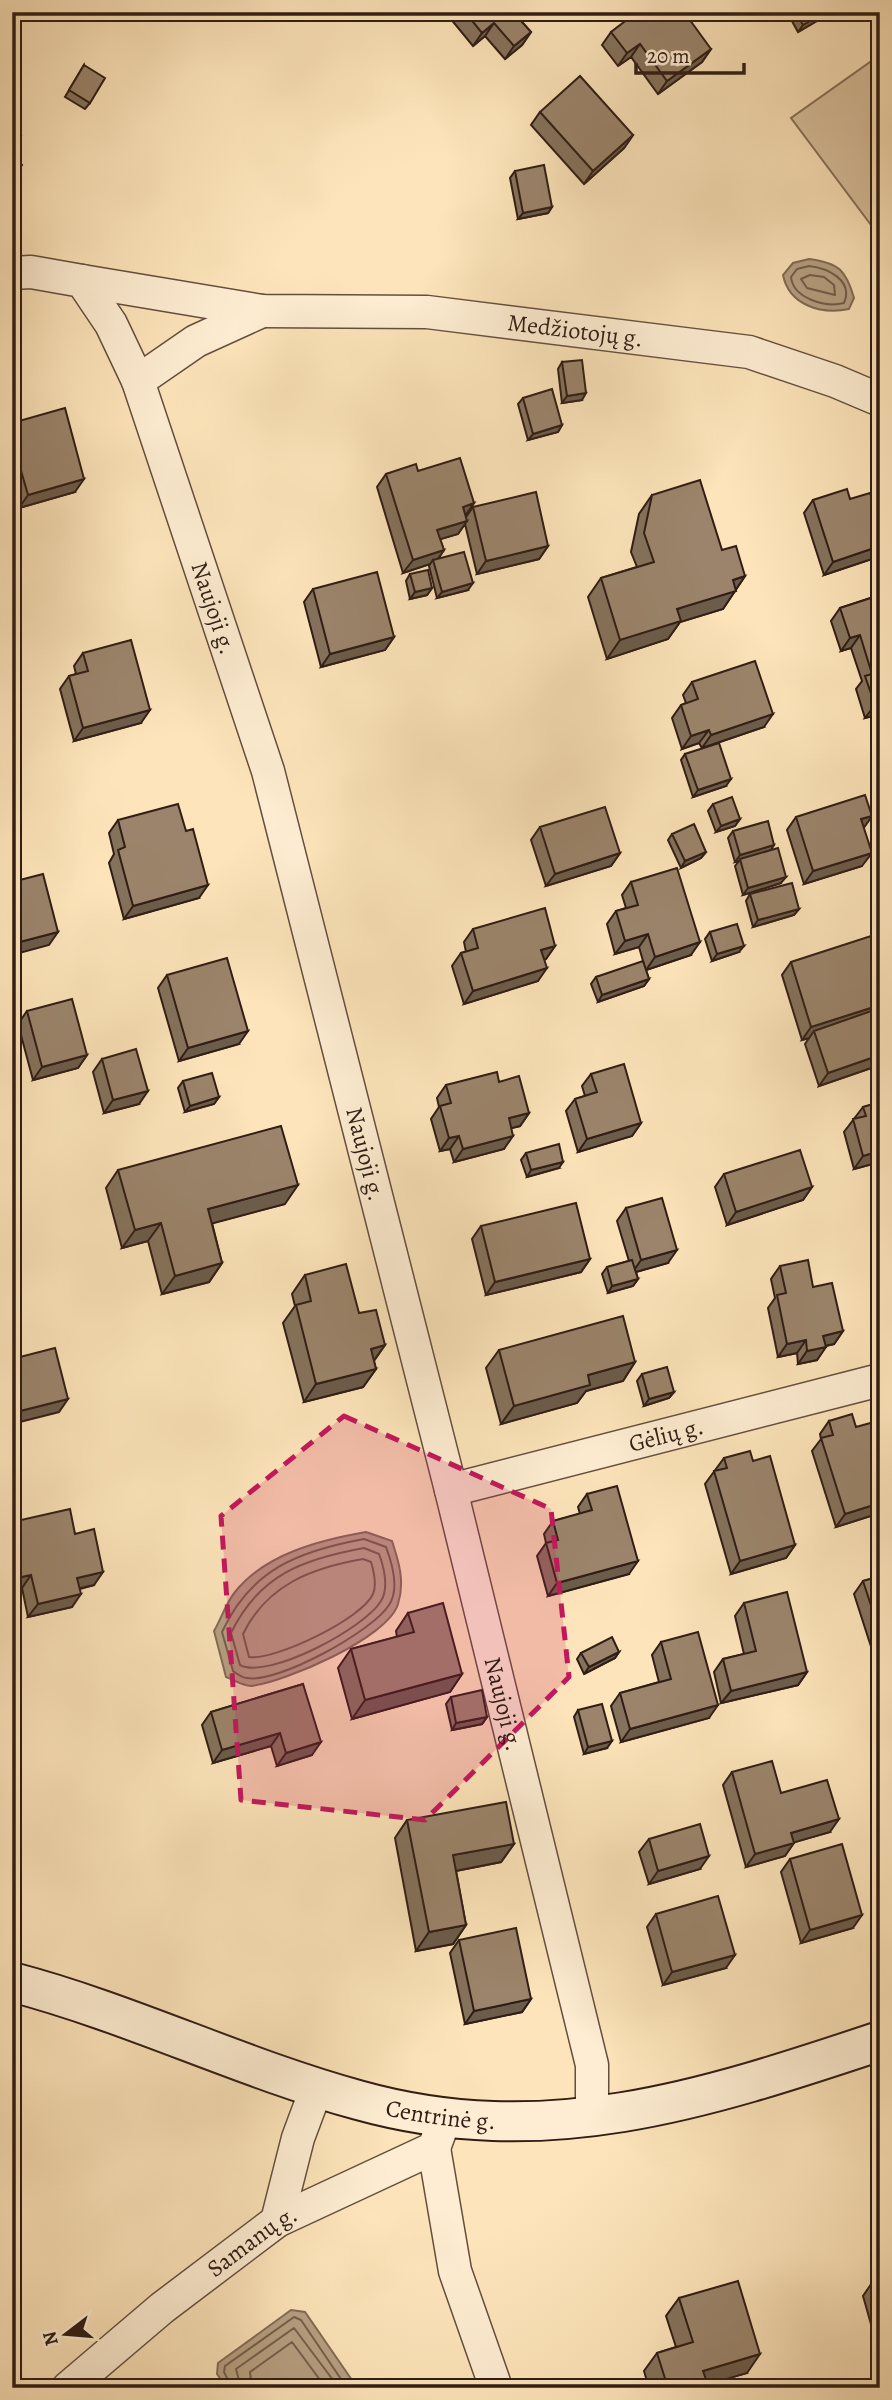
<svg xmlns="http://www.w3.org/2000/svg" width="892" height="2400" font-family="Alegreya,serif">
<style>
.green{fill:#dac29e;stroke:#85705a;stroke-width:2}
.water{fill:#b7a082;stroke:#816c56;stroke-width:2}
.lines{fill:none;stroke-linecap:round;stroke-linejoin:round}
.shore{stroke:#745e4c;stroke-width:2}
.street-casing{stroke:#634f3e;stroke-width:35}
.secondary-casing{stroke:#301d15;stroke-width:42}
.street{stroke:#feedd2;stroke-width:32}
.secondary{stroke:#feedd2;stroke-width:38}
.wall{fill:#85725c;stroke:#301d15;stroke-width:2}
.shaded-wall{fill:#6c5c4b;stroke:#301d15;stroke-width:2}
.building{fill:#9b846b;stroke:#301d15;stroke-width:2}
.marked{fill:#c2185b;fill-opacity:0.2;stroke:#c2185b;stroke-width:5;stroke-dasharray:14 9;stroke-linejoin:round}
.labels{text-anchor:middle;dominant-baseline:central;stroke-width:6;stroke-linejoin:round;paint-order:stroke}
.street-label{font-size:24px;fill:#301d15;stroke:#feedd2}
</style>
<rect width="100%" height="100%" fill="#fde4ba"/>
<filter id="stains"><feTurbulence type="fractalNoise" baseFrequency=".00286" numOctaves="4"/><feColorMatrix values="0 0 0 0 .2 0 0 0 0 .09 0 0 0 0 .02 0 0 0 .5 -.17"/></filter>
<radialGradient id="worn" r=".72"><stop offset=".6" stop-color="#630" stop-opacity="0"/><stop offset="1" stop-color="#630" stop-opacity=".3"/></radialGradient>
<path class="green" d="M880 55V237L791 118Z"/>
<path class="water" d="M809 259C839 263 846 270 854 298L849 309C821 315 789 305 783 275L793 263Z
M366 1532 392 1541C399 1562 405 1582 398 1604 388 1638 285 1682 251 1686 243 1686 234 1680 226 1677L214 1631C221 1619 226 1603 235 1592 265 1554 320 1540 366 1532Z
M291 2310 305 2312 354 2383V2388H227L217 2374 218 2363Z"/>
<g class="lines">
<path class="shore" d="M809 266C827 268 854 280 844 303 825 308 793 298 791 277L797 269Z
M810 275 824 277 834 285 835 295 807 288 801 279Z
M364 1539 386 1547C392 1563 400 1589 389 1605 373 1631 277 1684 247 1678 243 1678 237 1674 233 1671L222 1632C251 1569 299 1551 364 1539Z
M364 1548 379 1554C384 1567 389 1588 381 1601 365 1628 268 1680 240 1665L231 1633C259 1575 303 1559 364 1548Z
M363 1559 371 1562C374 1572 377 1585 373 1594 362 1619 274 1661 249 1657L243 1634C267 1585 311 1568 363 1559Z
M232 2388 224 2372 225 2366 294 2317 301 2320 347 2388
M241 2388 236 2369 294 2328 339 2388
M252 2388 250 2372 292 2342 326 2388"/>
<g class="street-casing">
<g id="street">
<path id="s1" d="M12 273 31 272 82 281 111 324 138 381 268 771 451 1490 592 2065V2118"/>
<path id="s2" d="M82 281 262 311 427 312 749 352 835 381 880 400"/>
<path d="M138 381 196 341 262 311"/>
<path id="s3" d="M451 1490 880 1380"/>
<path d="M434 2148 455 2271 496 2388"/>
<path d="M277 2221 298 2138 317 2087"/>
<path id="s4" d="M68 2388 162 2308 277 2221 434 2148 445 2118"/>
</g>
</g>
<g class="secondary-casing">
<g id="secondary">
<path id="s5" d="M12 1982C130 2013 241 2068 358 2100 544 2152 703 2100 880 2041"/>
</g>
</g>
<use href="#street" class="street"/>
<use href="#secondary" class="secondary"/>
</g>
<path class="wall" d="M445 12H513L531 32 522 45 505 59 485 36 473 46Z
M787 12H829L827 15 798 32Z
M611 32 711 49 702 62 658 94 631 57 618 66 602 45Z
M84 65 90 103 85 109 65 97Z
M540 112 633 135 624 148 584 184 531 125Z
M515 171 552 207 548 213 518 219 510 178Z
M562 362 582 400 562 403 558 369Z
M523 398 562 425 558 432 528 440 518 404Z
M12 423 75 492 19 508 12 484Z
M418 471 474 503 466 515V517L473 507 548 546 539 559 477 574 465 524 458 534 440 539 444 550 438 559 468 590 437 598 429 566 430 564 403 573 377 487 386 474Z
M652 495 722 550 745 576 723 609 680 622 668 639 607 659 588 597 601 578 637 567 631 552 639 514Z
M850 499 878 557 824 575 804 513 813 500Z
M410 574 432 588 427 595 410 599 406 581Z
M313 589 394 637 385 650 321 667 304 602Z
M880 595V714L865 718 856 689 862 681 851 648 841 651 831 621 840 608Z
M83 653 141 723 74 741 60 689 69 676 76 674 74 666Z
M692 682 764 727 702 748 699 743 682 749 672 718 681 705 686 703 683 695Z
M685 754 726 786 693 797 681 760Z
M713 804 740 819 735 826 716 832 708 811Z
M872 816 864 827 862 866 804 884 787 830 796 817Z
M118 820 199 898 124 919 109 863 114 854 109 833Z
M540 827 620 853 611 866 546 886 531 840Z
M733 831 771 850 781 883 743 895 735 866 739 861 735 862 728 838Z
M672 834 706 852 701 858 681 868 668 840Z
M631 882 691 955 646 970 649 979 644 986 598 1002 591 984 596 977 645 968 639 947 615 954 607 924 616 911 626 908 622 895Z
M750 894 799 909 794 915 753 927 746 901Z
M473 929 555 946 546 959 544 960 538 981 464 1004 452 966 461 953 466 952 464 942Z
M710 932 739 952 712 961 705 939Z
M791 962 876 978 880 989V1065L819 1086 805 1044 809 1038 802 1040 782 975Z
M167 975 239 1044 179 1061 158 988Z
M27 1011 87 1055 78 1068 33 1080 18 1024Z
M102 1059 139 1104 104 1113 93 1072Z
M591 1074 641 1123 632 1136 578 1152 566 1111 575 1099 585 1096 582 1086Z
M183 1081 219 1097 214 1104 185 1112 178 1088Z
M499 1082 529 1113 520 1126 511 1128 504 1149 454 1162 450 1149 440 1151 431 1119 439 1107 437 1098 446 1085Z
M880 1102V1162L854 1169 844 1132 863 1107Z
M526 1153 559 1168 527 1177 521 1160Z
M118 1170 285 1204 212 1223 222 1263 209 1282 162 1294 148 1241 122 1248 106 1188Z
M724 1174 812 1187 803 1200 727 1225 715 1187Z
M626 1208 668 1263 636 1272 638 1279 633 1286 608 1293 602 1274 607 1267 629 1261 617 1221Z
M481 1226 590 1259 581 1272 486 1295 472 1239Z
M780 1266 813 1287 843 1331 834 1344 826 1346 817 1360 798 1364 797 1353 778 1357 768 1308 775 1298 771 1279Z
M305 1275 359 1313 385 1345 374 1361 376 1369 363 1387 304 1402 283 1323 295 1306 292 1294Z
M499 1350 635 1362 623 1381 586 1391 577 1403 501 1424 486 1368Z
M642 1374 674 1392 669 1398 644 1406 637 1381Z
M829 1421 880 1513 836 1527 812 1451 821 1439 820 1434Z
M724 1458 753 1461 795 1545 786 1558 731 1574 705 1484Z
M587 1494 629 1574 548 1596 537 1556 546 1543 544 1534 553 1521 580 1514 578 1507Z
M75 1534 94 1585 80 1589 72 1607 28 1617 22 1588 12 1590Z
M880 1576V1657L875 1659 854 1594 863 1581Z
M744 1603 807 1672 798 1685 721 1703 714 1672 723 1659 744 1654 735 1616Z
M408 1613 462 1674 450 1692 352 1719 338 1668 351 1649 397 1637 396 1631Z
M661 1642 709 1718 621 1742 611 1706 620 1693 659 1682 652 1655Z
M619 1652 615 1658 584 1674 577 1659 581 1653Z
M303 1684 312 1755 277 1766 271 1746 213 1763 202 1725 211 1712Z
M451 1697 487 1717 482 1724 452 1730 446 1704Z
M578 1710 607 1748 584 1754 574 1717Z
M732 1772 781 1793 830 1832 794 1842 785 1856 746 1867 723 1785Z
M407 1820 514 1844 501 1862 456 1871 466 1925 453 1944 416 1951 395 1838Z
M649 1839 700 1869 649 1884 639 1852Z
M790 1859 853 1928 801 1943 781 1872Z
M656 1914 726 1968 663 1985 647 1927Z
M459 1940 531 1999 522 2012 465 2024 450 1953Z
M880 2276V2356L863 2296 876 2277Z
M679 2298 747 2373 707 2384 709 2388H649L644 2371 657 2353 676 2347 666 2316Z"/>
<path class="shaded-wall" d="M825 12H829L827 15 798 32 803 25Z
M494 23 485 36 473 46 482 33Z
M531 32 522 45 505 59 514 46Z
M640 44 631 57 618 66 627 53Z
M711 49 702 62 658 94 667 81Z
M633 135 624 148 584 184 593 171Z
M552 207 548 213 518 219 523 213Z
M586 393 582 400 562 403 567 396Z
M562 425 558 432 528 440 533 434Z
M84 479 75 492 19 508 28 495Z
M474 503 465 516 463 507Z
M467 521 458 534 428 543 437 530Z
M548 546 539 559 477 574 486 561Z
M880 546V554L878 557 824 575 833 562Z
M444 550 435 563 433 560 430 564 403 573 413 560Z
M745 576 723 609 680 622 668 639 607 659 620 640 733 580Z
M473 583 468 590 437 598 442 592Z
M432 588 427 595 410 599 415 592Z
M860 635 851 648 841 651 850 638Z
M394 637 385 650 321 667 330 654Z
M880 704V714L865 718 875 705Z
M150 710 141 723 74 741 83 728Z
M773 714 764 727 702 748 711 735Z
M709 730 699 743 682 749 691 736Z
M731 779 726 786 693 797 698 790Z
M872 816 863 829 861 819Z
M740 819 735 826 716 832 721 826Z
M774 845 770 852 735 862 740 855Z
M706 852 701 858 681 868 685 861Z
M620 853 611 866 546 886 555 874Z
M872 853 862 866 804 884 813 871Z
M786 877 781 883 743 895 748 888Z
M208 885 199 898 124 919 133 906Z
M799 909 794 915 753 927 758 920Z
M58 932 49 945 12 955V944Z
M648 934 639 947 615 954 625 941Z
M700 942 691 955 646 970 655 957Z
M555 946 546 959 532 963 541 950Z
M744 946 739 952 712 961 717 954Z
M547 968 538 981 464 1004 473 991Z
M649 979 644 986 598 1002 602 995Z
M880 1005V1010L814 1031 809 1038 802 1040 811 1027Z
M248 1031 239 1044 179 1061 188 1048Z
M87 1055 78 1068 33 1080 42 1067Z
M880 1055V1065L819 1086 828 1073Z
M148 1091 139 1104 104 1113 113 1100Z
M219 1097 214 1104 185 1112 190 1106Z
M529 1113 520 1126 500 1131 509 1118Z
M641 1123 632 1136 578 1152 587 1139Z
M459 1136 450 1149 440 1151 449 1138Z
M513 1136 504 1149 454 1162 463 1149Z
M880 1151V1162L854 1169 863 1156Z
M563 1162 559 1168 527 1177 531 1170Z
M298 1185 285 1204 195 1228 208 1209Z
M812 1187 803 1200 727 1225 736 1212Z
M161 1223 148 1241 122 1248 135 1230Z
M677 1250 668 1263 632 1273 641 1260Z
M590 1259 581 1272 486 1295 495 1282Z
M222 1263 209 1282 162 1294 175 1276Z
M638 1279 633 1286 608 1293 612 1286Z
M843 1331 834 1344 814 1348 823 1336Z
M806 1340 797 1353 778 1357 787 1344Z
M385 1345 372 1363 371 1349Z
M826 1347 817 1360 798 1364 807 1351Z
M635 1362 623 1381 586 1391 577 1403 501 1424 514 1406 588 1375Z
M376 1369 363 1387 304 1402 316 1384Z
M674 1392 669 1398 644 1406 649 1399Z
M68 1399 59 1412 12 1424V1413Z
M880 1503V1513L836 1527 845 1514Z
M795 1545 786 1558 731 1574 740 1561Z
M638 1561 629 1574 548 1596 557 1583Z
M103 1572 94 1585 68 1591 77 1578Z
M31 1575 22 1588 12 1590V1579Z
M81 1594 72 1607 28 1617 38 1604Z
M619 1652 615 1658 584 1674 589 1667Z
M807 1672 798 1685 721 1703 731 1691Z
M462 1674 450 1692 352 1719 365 1700Z
M718 1705 709 1718 621 1742 630 1729Z
M487 1717 482 1724 452 1730 456 1723Z
M280 1733 271 1746 213 1763 222 1750Z
M612 1741 607 1748 584 1754 588 1747Z
M321 1742 312 1755 277 1766 286 1753Z
M839 1819 830 1832 782 1846 791 1833Z
M794 1843 785 1856 746 1867 755 1854Z
M514 1844 501 1862 440 1874 453 1855Z
M709 1856 700 1869 649 1884 658 1871Z
M862 1915 853 1928 801 1943 810 1930Z
M466 1925 453 1944 416 1951 429 1932Z
M735 1955 726 1968 663 1985 672 1972Z
M531 1999 522 2012 465 2024 474 2011Z
M760 2354 747 2373 696 2388 703 2371Z"/>
<path class="building" d="M465 12H513L531 32 514 46 494 23 482 33Z
M637 12H684L711 49 667 81 640 44 627 53 611 32Z
M795 12H825L803 25Z
M84 65 105 78 90 103 69 90Z
M580 76 633 135 593 171 540 112Z
M12 129 21 136 12 149Z
M12 158 22 165 12 178Z
M544 165 552 207 523 213 515 171Z
M582 360 586 393 567 396 562 362Z
M552 389 562 425 533 434 523 398Z
M65 408 84 479 28 495 12 439V423Z
M460 458 474 503 463 507 467 521 437 530 444 550 413 560 386 474 416 464 418 471Z
M700 480 722 550 736 546 745 576 733 580 736 591 677 609 681 621 620 640 601 578 654 562 644 533 652 495Z
M847 489 850 499 870 493 880 522V546L833 562 813 500Z
M536 492 548 546 486 561 473 507Z
M464 552 473 583 442 592 433 560Z
M428 570 432 588 415 592 410 574Z
M377 572 394 637 330 654 313 589Z
M880 595V704L875 705 865 676 872 674 860 635 850 638 840 608Z
M131 640 150 710 83 728 69 676 88 671 83 653Z
M755 661 773 714 711 735 709 730 691 736 681 705 698 699 692 682Z
M719 743 731 779 698 790 685 754Z
M865 795 872 816 861 819 872 853 813 871 796 817Z
M732 797 740 819 721 826 713 804Z
M178 804 186 831 193 829 208 885 133 906 118 850 125 847 118 820Z
M605 807 620 853 555 874 540 827Z
M768 821 774 845 740 855 733 831Z
M694 824 706 852 685 861 672 834Z
M778 848 786 877 748 888 740 859Z
M677 868 700 942 655 957 648 934 625 941 616 911 638 905 631 882Z
M43 874 58 932 12 944V882Z
M792 883 799 909 758 920 750 894Z
M545 908 555 946 541 950 547 968 473 991 461 953 478 948 473 929Z
M737 924 744 946 717 954 710 932Z
M871 936 880 963V971L874 973 880 989V1005L811 1027 791 962Z
M227 958 248 1031 188 1048 167 975Z
M643 961 649 979 602 995 596 977Z
M72 999 87 1055 42 1067 27 1011Z
M880 1008V1055L828 1073 814 1031Z
M136 1049 148 1091 113 1100 102 1059Z
M624 1064 641 1123 587 1139 575 1099 597 1092 591 1074Z
M497 1072 499 1082 519 1076 529 1113 509 1118 513 1136 463 1149 459 1136 449 1138 440 1106 451 1103 446 1085Z
M212 1073 219 1097 190 1106 183 1081Z
M880 1102V1151L863 1156 853 1119 866 1116 863 1107Z
M281 1126 298 1185 208 1209 222 1263 175 1276 161 1223 135 1230 118 1170Z
M559 1144 563 1162 531 1170 526 1153Z
M800 1150 812 1187 736 1212 724 1174Z
M662 1198 677 1250 641 1260 626 1208Z
M576 1203 590 1259 495 1282 481 1226Z
M632 1260 638 1279 612 1286 607 1267Z
M808 1260 813 1287 832 1283 843 1331 823 1336 826 1347 807 1351 806 1340 787 1344 777 1295 786 1293 780 1266Z
M346 1264 359 1313 376 1310 385 1345 371 1349 376 1369 316 1384 296 1305 311 1301 305 1275Z
M623 1316 635 1362 588 1375 590 1385 514 1406 499 1350Z
M55 1348 68 1399 12 1413V1359Z
M667 1367 674 1392 649 1399 642 1374Z
M852 1414 856 1427 874 1422 880 1441V1503L845 1514 821 1438 833 1435 829 1421Z
M750 1451 753 1461 770 1456 795 1545 740 1561 714 1471 727 1468 724 1458Z
M617 1486 638 1561 557 1583 546 1543 558 1540 553 1521 592 1510 587 1494Z
M70 1509 75 1534 94 1529 103 1572 77 1578 81 1594 38 1604 31 1575 12 1579V1522Z
M880 1576V1633L863 1581Z
M787 1592 807 1672 731 1691 723 1659 756 1651 744 1603Z
M443 1603 462 1674 365 1700 351 1649 414 1632 408 1613Z
M698 1632 718 1705 630 1729 620 1693 671 1679 661 1642Z
M612 1637 619 1652 589 1667 581 1653Z
M303 1684 321 1742 286 1753 280 1733 222 1750 211 1712Z
M482 1690 487 1717 456 1723 451 1697Z
M602 1704 612 1741 588 1747 578 1710Z
M772 1761 781 1793 827 1780 839 1819 791 1833 794 1843 755 1854 732 1772Z
M506 1802 514 1844 453 1855 466 1925 429 1932 407 1820Z
M700 1824 709 1856 658 1871 649 1839Z
M842 1844 862 1915 810 1930 790 1859Z
M718 1896 735 1955 672 1972 656 1914Z
M516 1928 531 1999 474 2011 459 1940Z
M880 2276V2291L876 2277Z
M738 2281 760 2354 703 2371 709 2388H668L657 2353 693 2342 679 2298Z"/>
<path class="marked" d="M344 1416 551 1509 569 1677 425 1820 241 1800 221 1516Z"/>
<g class="labels">
<g class="street-label">
<text stroke="none"><textPath href="#s2" startOffset="497">Medžiotojų g.</textPath></text>
<text stroke="none"><textPath href="#s1" startOffset="425">Naujoji g.</textPath></text>
<text stroke="none"><textPath href="#s1" startOffset="992">Naujoji g.</textPath></text>
<text stroke="none"><textPath href="#s3" startOffset="222">Gėlių g.</textPath></text>
<text stroke="none"><textPath href="#s1" startOffset="1559">Naujoji g.</textPath></text>
<text stroke="none"><textPath href="#s5" startOffset="450">Centrinė g.</textPath></text>
<text stroke="none"><textPath href="#s4" startOffset="236">Samanų g.</textPath></text>
</g>
</g>
<rect width="892" height="2400" fill="none" stroke="#fde4ba" stroke-width="42"/>
<rect x="14" y="14" width="864" height="2372" fill="none" stroke="#301d15" stroke-width="3.5"/>
<rect x="21" y="21" width="850" height="2358" fill="none" stroke="#301d15" stroke-width="2"/>
<g transform="translate(66 2334) rotate(254)" stroke="#feedd2" stroke-width="5" paint-order="stroke">
<path d="M0-5L12 26L0 18L-12 26Z" fill="#301d15"/>
<text y="-10" font-size="19" font-weight="bold" text-anchor="middle" fill="#301d15">N</text>
</g>
<path d="M636 63v10h108v-10" fill="none" stroke="#301d15" stroke-width="3.5"/>
<text x="647" y="63" font-size="21" fill="#301d15" stroke="#feedd2" stroke-width="5" paint-order="stroke">20 m</text>
<rect width="100%" height="100%" filter="url(#stains)"/>
<rect width="100%" height="100%" fill="url(#worn)"/>
</svg>
